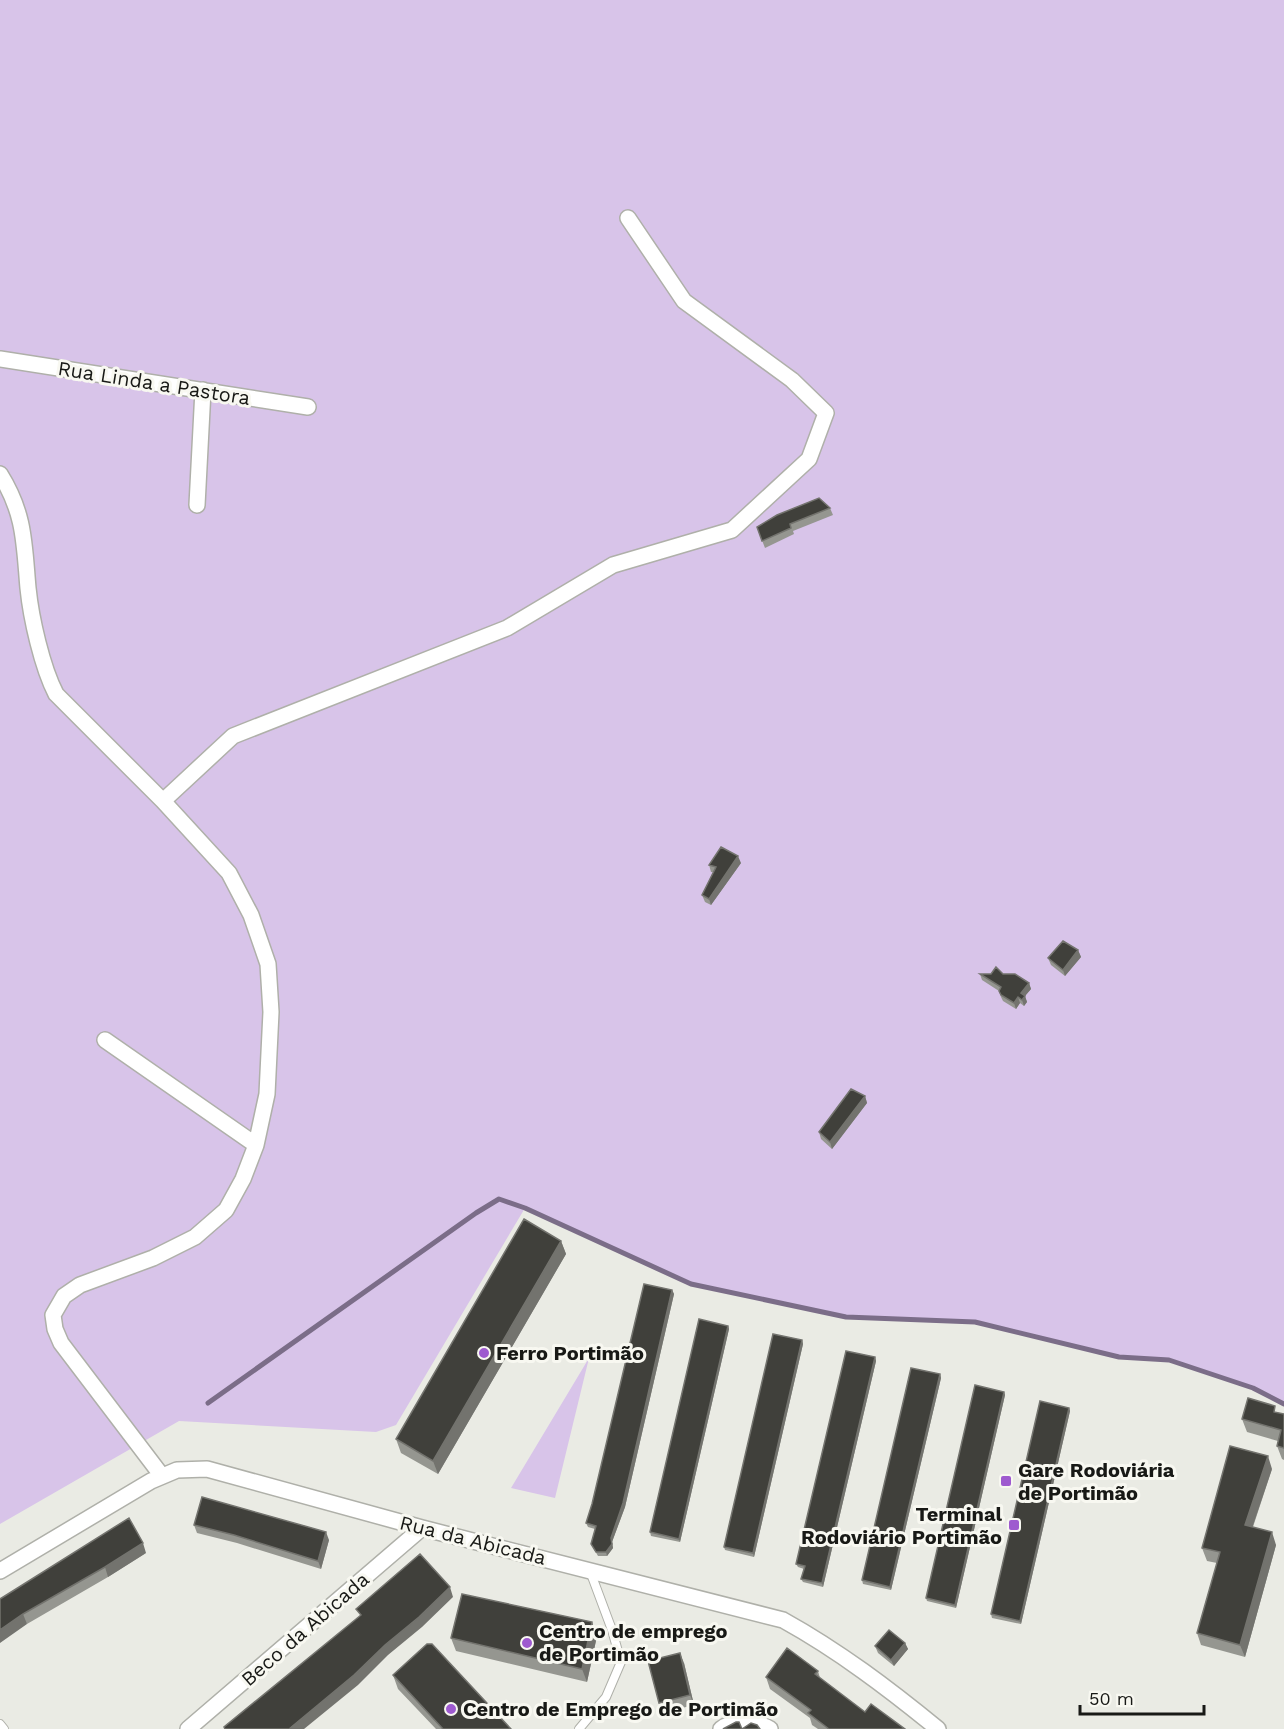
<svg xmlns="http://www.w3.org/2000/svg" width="1284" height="1729" font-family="'Work Sans',sans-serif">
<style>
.green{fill:#d8c4e9}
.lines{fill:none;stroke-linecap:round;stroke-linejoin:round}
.stream{stroke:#7b6d88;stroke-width:5}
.lane-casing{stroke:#afb0a9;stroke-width:10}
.street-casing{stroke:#afb0a9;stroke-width:18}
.lane{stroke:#fff;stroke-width:8}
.street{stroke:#fff;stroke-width:15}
.wall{fill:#959690}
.shaded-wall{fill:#73736e}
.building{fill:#40403b;stroke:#73736e;stroke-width:1.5}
.poi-dot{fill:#9e5acf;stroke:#f8f8f1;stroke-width:2}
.labels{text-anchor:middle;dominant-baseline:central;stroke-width:6;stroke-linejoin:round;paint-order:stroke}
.street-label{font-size:20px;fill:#181916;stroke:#f8f8f1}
.poi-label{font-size:20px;font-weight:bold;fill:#181916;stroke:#f8f8f1;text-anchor:start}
</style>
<rect width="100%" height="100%" fill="#eaebe4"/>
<path class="green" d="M0 0H1284V1404L1253 1388 1169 1360 1119 1357 975 1322 846 1317 691 1284 525 1208 396 1425 376 1432 179 1421 0 1524Z
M589 1358 555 1498 511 1488Z"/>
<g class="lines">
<path class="stream" d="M208 1403 476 1213 499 1199 525 1208 691 1284 846 1317 975 1322 1119 1357 1169 1360 1253 1388 1284 1404"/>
<g class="lane-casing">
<path id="lane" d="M0 1724 4 1729
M579 1729 606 1697 621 1662 612 1630 590 1571"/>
</g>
<g class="street-casing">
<path id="street" d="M0 359 308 407
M0 474C25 514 24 543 28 588 31 618 42 667 56 694L163 801 229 873 251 915 268 964 271 1012 267 1094 256 1145 243 1179 226 1210 195 1237 153 1258 80 1285 64 1296 53 1315 55 1329 61 1343 162 1476
M197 505 203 390
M163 801 233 736 507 628 613 565 732 530 809 459 826 413 792 380 684 301 628 218
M105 1040 256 1145
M0 1571 151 1481 177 1470 207 1469 422 1528 783 1620C839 1651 889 1689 938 1729
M188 1729 422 1528
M721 1729C733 1719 757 1721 770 1729"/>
</g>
<use href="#lane" class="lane"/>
<use href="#street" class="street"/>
</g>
<path class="wall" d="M830 508 833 515 793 531 794 534 765 548 757 527Z
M741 863 711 905 705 902 702 895 713 872H711L709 865Z
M1078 950 1081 957 1065 976 1051 965 1048 958Z
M980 974H1003L1029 983 1031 989 1025 996 1027 1002 1024 1006 1020 1003 1016 1009 1003 1001 1001 997 999 991 982 980Z
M865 1096 867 1103 832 1149 821 1139 819 1132Z
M561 1241 566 1254 438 1474 401 1453 396 1439Z
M672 1290 674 1294 625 1507 612 1542 613 1548 607 1556H598L591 1544 595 1529 588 1527 586 1523Z
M728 1326 729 1329 680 1542 651 1536 650 1532Z
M802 1340 803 1344 754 1557 725 1550 724 1547Z
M875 1357 876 1361 823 1587 803 1582 801 1579 804 1569 798 1567 796 1564Z
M940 1374 941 1378 891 1590 863 1584 862 1580Z
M1004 1392 1005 1395 956 1608 927 1601 926 1598Z
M1069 1408 1070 1411 1021 1624 992 1618 991 1614Z
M1278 1413 1284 1414V1460L1282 1459 1277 1446 1278 1441 1247 1432 1242 1419Z
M1272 1469 1253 1527 1276 1545 1245 1657 1201 1645 1197 1633 1217 1563 1207 1561 1202 1548Z
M194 1525 329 1540 321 1569 237 1543 197 1533Z
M146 1553 108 1577 27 1624 0 1599Z
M592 1622 597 1636 587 1682 456 1651 451 1638Z
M905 1643 908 1649 894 1666 878 1653 875 1646Z
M684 1663 694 1705 662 1713 659 1703Z
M818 1671 820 1678 865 1712 905 1729H818L812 1725 810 1718 770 1689 766 1677Z
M393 1675 511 1729H436L398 1689Z"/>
<path class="shaded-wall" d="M738 856 741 863 711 905 709 899Z
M1078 950 1081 957 1065 976 1063 970Z
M1029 983 1031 989 1025 996 1027 1002 1024 1006 1022 1000 1021 993Z
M1018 997 1020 1003 1016 1009 1014 1003Z
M865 1096 867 1103 832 1149 830 1142Z
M561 1241 566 1254 438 1474 433 1461Z
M672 1290 674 1294 625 1507 612 1542 613 1548 607 1556 606 1552 611 1538Z
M728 1326 729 1329 680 1542 679 1539Z
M802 1340 803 1344 754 1557 753 1553Z
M875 1357 876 1361 823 1587 822 1583Z
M940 1374 941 1378 891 1590 890 1587Z
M1004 1392 1005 1395 956 1608 955 1605Z
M1069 1408 1070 1411 1021 1624 1020 1621Z
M1268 1456 1272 1469 1249 1537 1245 1525Z
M326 1532 329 1540 321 1569 318 1561Z
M1272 1532 1276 1545 1245 1657 1240 1645Z
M143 1543 146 1553 108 1577 105 1567Z
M450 1587 453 1597 422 1627 388 1655 358 1685 304 1729H289Z
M23 1614 27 1624 0 1643V1630Z
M592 1622 597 1636 587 1682 582 1669Z
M905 1643 908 1649 894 1666 891 1660Z
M680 1653 684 1663 694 1705 690 1695Z"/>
<path class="building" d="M819 498 830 508 790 524 791 528 762 541 757 527 777 515Z
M721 847 738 856 709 899 702 895 716 867 709 865Z
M1063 941 1078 950 1063 970 1048 958Z
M996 967 1003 974H1015L1029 983 1021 993 1025 996 1022 1000 1018 997 1014 1003 1001 995 999 991 1001 987 980 974H991Z
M851 1089 865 1096 830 1142 819 1132Z
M524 1219 561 1241 433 1461 396 1439Z
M644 1284 672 1290 623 1503 611 1538 612 1544 606 1552H596L591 1544 596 1526 586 1523 592 1504Z
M699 1319 728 1326 679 1539 650 1532Z
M773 1334 802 1340 753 1553 724 1547Z
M846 1351 875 1357 822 1583 801 1579 805 1566 796 1564Z
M911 1368 940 1374 890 1587 862 1580Z
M975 1385 1004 1392 955 1605 926 1598Z
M1248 1398 1275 1406 1274 1412 1284 1414V1448L1277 1446 1281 1430 1242 1419Z
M1040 1401 1069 1408 1020 1621 991 1614Z
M1230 1446 1268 1456 1245 1525 1272 1532 1240 1645 1197 1633 1220 1552 1202 1548Z
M202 1497 326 1532 318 1561 234 1535 194 1525Z
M129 1518 143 1543 105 1567 23 1614 0 1630V1599Z
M420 1554 450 1587 419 1617 385 1645 354 1675 289 1729H225L224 1727 361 1615 356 1609Z
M462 1594 592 1622 582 1669 451 1638Z
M889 1630 905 1643 891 1660 875 1646Z
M427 1644H432L511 1729H443L393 1675Z
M787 1648 818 1671 815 1674 865 1712 871 1704 905 1729H829L808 1713 811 1710 766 1677Z
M680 1653 690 1695 659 1703 648 1661Z
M736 1722H739L742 1729 751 1723 757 1725 760 1729H723Z"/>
<g class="poi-dot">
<circle cx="484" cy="1353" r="6"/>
<rect x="1000" y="1475" width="12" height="12" rx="3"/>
<rect x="1008" y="1519" width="12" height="12" rx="3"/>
<circle cx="527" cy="1643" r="6"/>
<circle cx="451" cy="1709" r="6"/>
</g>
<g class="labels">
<g class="street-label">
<text transform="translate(154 383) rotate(9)">Rua Linda a Pastora</text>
<text transform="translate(473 1540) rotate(14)">Rua da Abicada</text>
<text transform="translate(305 1629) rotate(-41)">Beco da Abicada</text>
</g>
<g class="poi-label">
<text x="496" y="1353">Ferro Portimão</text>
<text x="1018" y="1470">Gare Rodoviária<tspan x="1018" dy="23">de Portimão</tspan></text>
<text x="1002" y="1514" text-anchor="end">Terminal<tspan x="1002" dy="23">Rodoviário Portimão</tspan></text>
<text x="539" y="1631">Centro de emprego<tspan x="539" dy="23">de Portimão</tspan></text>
<text x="463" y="1709">Centro de Emprego de Portimão</text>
</g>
</g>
<path d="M1080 1705v9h124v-9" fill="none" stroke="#181916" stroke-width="3"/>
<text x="1089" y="1705" font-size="18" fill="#181916" stroke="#f8f8f1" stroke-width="4.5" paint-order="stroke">50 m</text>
</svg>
